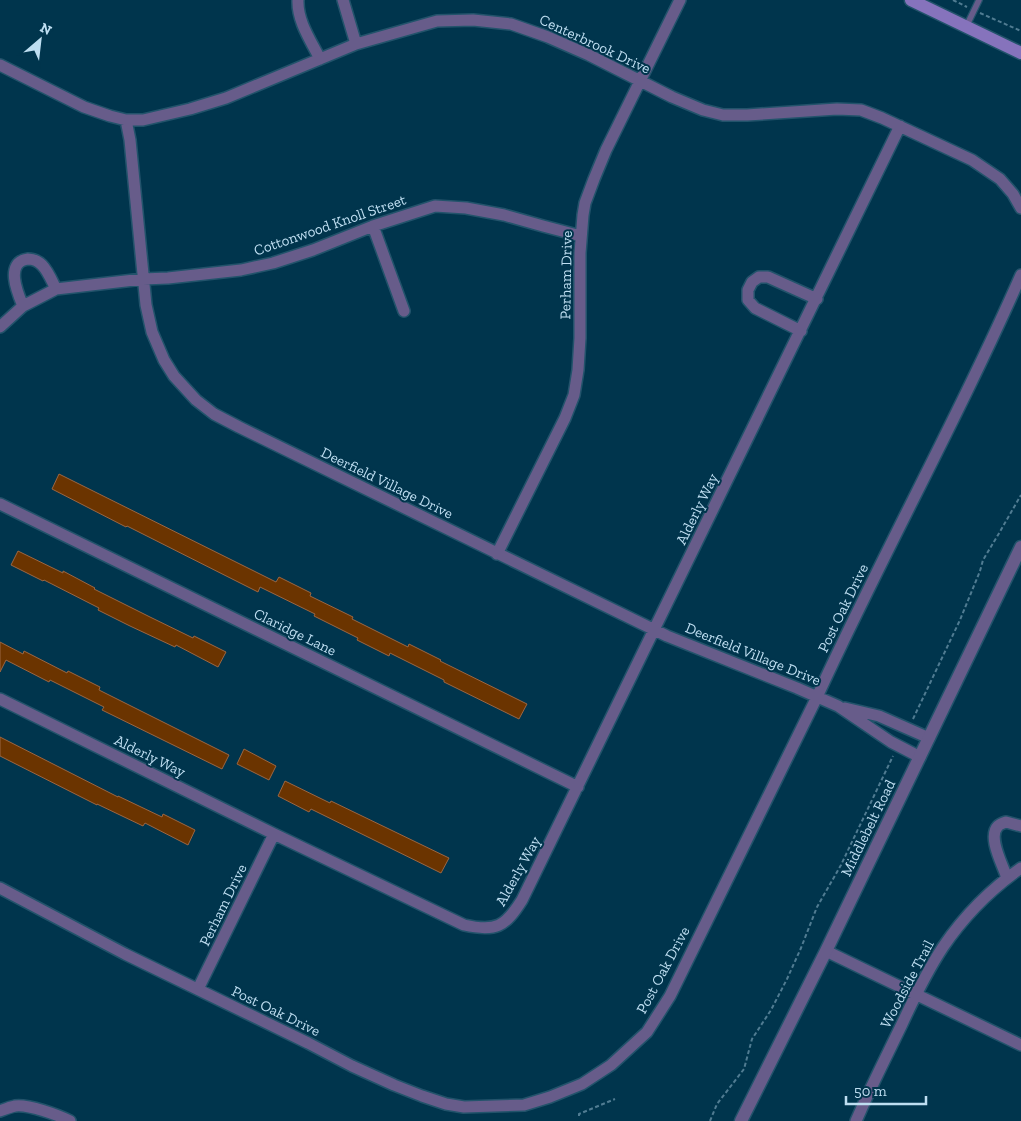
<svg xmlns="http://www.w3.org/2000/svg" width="1021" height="1121" font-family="'Zilla Slab',serif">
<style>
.building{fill:#6b3400;stroke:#9b6642}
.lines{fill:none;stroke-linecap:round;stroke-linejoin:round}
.service-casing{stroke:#22536b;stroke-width:8}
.minor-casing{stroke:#22536b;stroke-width:14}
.tertiary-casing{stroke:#22536b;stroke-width:15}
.secondary-casing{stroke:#22536b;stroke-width:15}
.path{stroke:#507c92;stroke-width:2;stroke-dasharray:4 2.5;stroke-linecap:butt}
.service{stroke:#675c8a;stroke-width:5.5}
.minor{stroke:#675c8a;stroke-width:11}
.tertiary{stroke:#675c8a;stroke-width:12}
.secondary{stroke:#8673bc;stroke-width:12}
.labels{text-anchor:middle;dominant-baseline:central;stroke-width:4;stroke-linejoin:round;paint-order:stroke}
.street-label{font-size:15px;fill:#bedef1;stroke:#00354d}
</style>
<rect width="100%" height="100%" fill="#00354d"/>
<path class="building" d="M59 474 276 582 279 577 311 593 310 596 353 617 352 619 408 647 409 644 441 660 440 661 527 704 519 719 444 682V680L390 653 389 656 357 640 358 638 314 616 315 614 260 587 258 592 127 526 126 527 52 489Z
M18 551 63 573V571L95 588 94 589 150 617 193 638 194 636 226 652 218 667 176 645 175 647 130 626 98 610 99 608 44 580 43 581 11 565Z
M0 642 23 654 24 651 67 673 68 671 100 687 99 690 229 755 222 769 102 710 104 707 50 680 49 682 6 660 0 672Z
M0 737 118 797V796L162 817 163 814 195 830 188 845 145 823 143 826 97 804V805L0 756Z
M244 749 276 766 269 780 237 764Z
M285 781 330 803 331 801 449 858 441 873 311 809 309 812 278 796Z"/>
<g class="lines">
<g class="service-casing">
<path id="service" d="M966 27 979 0"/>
</g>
<g class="minor-casing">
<path id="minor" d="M298 0C297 21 311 41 320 59
M343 0 356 44
M0 65 84 107 110 116 126 120H143L190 109 226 98 356 44 437 21 473 20 511 24 548 37 589 55 672 97 703 110 723 115H747L837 109 861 110 882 118 972 160 1000 179 1013 194 1021 208
M126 120 130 140 146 305 152 332 164 360 174 376 196 400 214 414 239 427 667 636 797 688 838 706 891 742 920 757
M373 226 404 311
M23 306C18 294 4 262 28 259 34 259 38 261 42 265 48 271 52 281 56 289
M0 327 23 306 56 289 143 279 168 278 241 270 273 263 313 250 373 226 435 206 466 208 504 215 543 226 581 236
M801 331 755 308 748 300V290L752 282 759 277H768L817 299
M0 504 578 787
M497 554 565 418 574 395 578 370 580 338V253L583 215 585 203 594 179 606 150 680 0
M0 699 274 834 464 925C496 932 505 927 522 900L900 126
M845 708 879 716 929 738
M1007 878C1003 865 987 837 998 826 1000 824 1003 823 1006 822L1021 826
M0 888 125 954 308 1043 352 1066 394 1085 422 1096 446 1104 464 1107 524 1105 550 1097 582 1084 611 1065 647 1032 670 996 817 697C882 555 958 418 1021 275
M826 951 1021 1045
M198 989 274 834
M0 1111C5 1109 10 1107 15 1106 28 1104 58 1115 70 1121
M856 1121 864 1103C876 1077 889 1051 902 1024 914 998 927 971 943 947 964 916 991 889 1021 868"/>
</g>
<g class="tertiary-casing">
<path id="tertiary" d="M741 1121 826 951 1021 547"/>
</g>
<g class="secondary-casing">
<path id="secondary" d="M911 0 1021 53"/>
</g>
<path class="path" d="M953 0 967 7
M980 13 1021 31
M913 719 960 620 980 571 983 560 998 535 1021 495
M579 1116V1114L615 1099
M710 1121 717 1104 744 1069 752 1039 771 1010 787 979 801 948 817 907 841 865 893 756"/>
<use href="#service" class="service"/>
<use href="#minor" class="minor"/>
<use href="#tertiary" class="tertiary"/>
<use href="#secondary" class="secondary"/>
</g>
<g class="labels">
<g class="street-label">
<text transform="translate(595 44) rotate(25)">Centerbrook Drive</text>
<text transform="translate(330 225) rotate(-19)">Cottonwood Knoll Street</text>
<text transform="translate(566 275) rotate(-89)">Perham Drive</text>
<text transform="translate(387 483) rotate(26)">Deerfield Village Drive</text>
<text transform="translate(697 509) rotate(-64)">Alderly Way</text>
<text transform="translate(843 608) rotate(-64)">Post Oak Drive</text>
<text transform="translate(295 632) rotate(26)">Claridge Lane</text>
<text transform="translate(753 654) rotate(22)">Deerfield Village Drive</text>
<text transform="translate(150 756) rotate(26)">Alderly Way</text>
<text transform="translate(868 828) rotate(-64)">Middlebelt Road</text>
<text transform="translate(518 871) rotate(-61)">Alderly Way</text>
<text transform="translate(223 905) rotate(-64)">Perham Drive</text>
<text transform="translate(663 970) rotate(-62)">Post Oak Drive</text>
<text transform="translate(907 984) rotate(-62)">Woodside Trail</text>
<text transform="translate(276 1011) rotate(26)">Post Oak Drive</text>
</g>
</g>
<g transform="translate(40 40) rotate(28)" stroke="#00354d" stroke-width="4" paint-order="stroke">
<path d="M0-4L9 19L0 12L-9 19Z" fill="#bedef1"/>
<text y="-8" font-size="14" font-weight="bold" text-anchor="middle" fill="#bedef1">N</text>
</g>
<path d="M846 1096v8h80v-8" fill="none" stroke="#bedef1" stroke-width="2.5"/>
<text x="854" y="1096" font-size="15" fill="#bedef1" stroke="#00354d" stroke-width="4" paint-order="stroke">50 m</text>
</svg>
